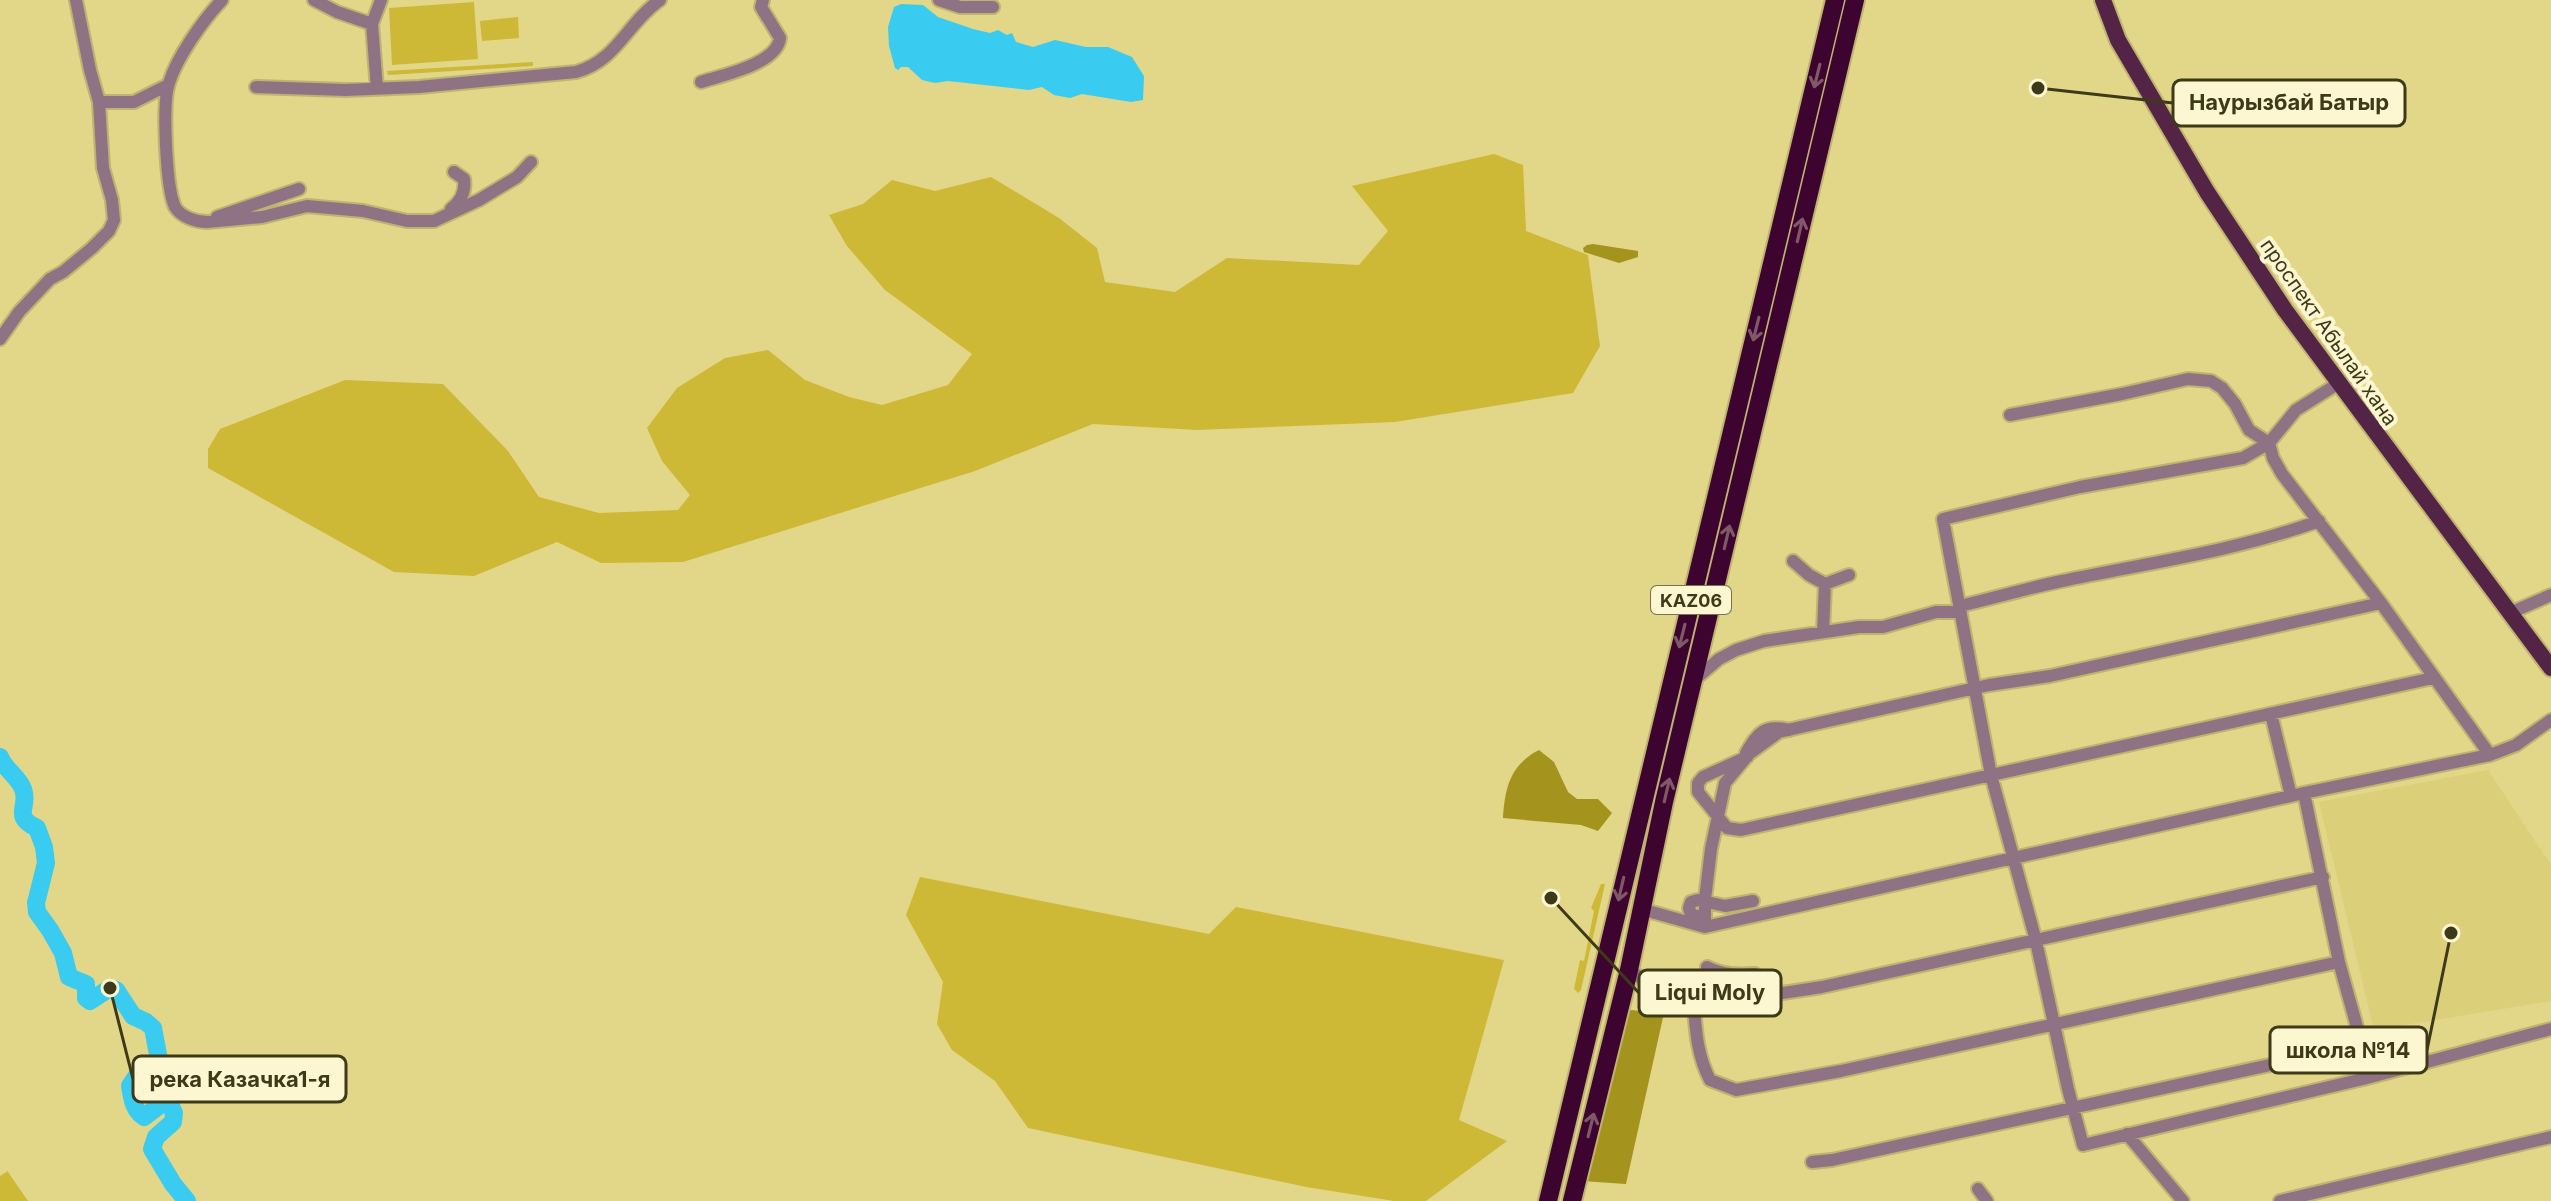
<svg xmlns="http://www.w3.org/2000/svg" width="2551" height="1201" font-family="Inter,sans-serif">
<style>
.built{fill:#dccf79}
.green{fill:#cdb936}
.forest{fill:#a4931c}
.water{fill:#3acbf1}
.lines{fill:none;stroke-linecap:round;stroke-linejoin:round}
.river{stroke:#3acbf1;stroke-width:18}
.minor-casing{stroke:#beb370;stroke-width:16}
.major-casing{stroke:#beb370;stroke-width:20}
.highway-casing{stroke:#beb370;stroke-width:22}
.minor{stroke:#8f7385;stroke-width:12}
.major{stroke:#532445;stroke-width:16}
.highway{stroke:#3c042f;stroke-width:18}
.oneway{stroke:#7f5968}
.labels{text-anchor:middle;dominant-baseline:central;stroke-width:8;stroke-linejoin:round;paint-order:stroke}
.shield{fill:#fcf6d1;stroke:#777250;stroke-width:2}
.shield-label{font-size:18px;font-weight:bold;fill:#3e3919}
.street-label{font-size:20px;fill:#3e3919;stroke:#fcf6d1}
.leader{fill:none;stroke:#3e3919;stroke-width:3}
.callout-dot{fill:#3e3919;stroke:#fcf6d1;stroke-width:3}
.callout{fill:#fcf6d1;stroke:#3e3919;stroke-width:3}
.callout-label{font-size:22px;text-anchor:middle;font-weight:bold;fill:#3e3919}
</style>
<rect width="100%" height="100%" fill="#e2d689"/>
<path class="built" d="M2488 770 2551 865V1001L2374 1030 2319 802Z"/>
<path class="green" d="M474 2 478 59 392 65 389 8Z
M518 17 519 38 482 41 480 21Z
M533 62V66L388 75 387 71Z
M1494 154 1523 165 1526 231 1588 255 1600 346 1573 393 1395 422 1197 430 1093 424 975 471 683 562 601 563 557 542 474 576 394 572 208 468V449L220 429 345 380 443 384 508 451 539 497 599 513 678 510 690 495 662 461 647 428 677 388 725 358 768 350 805 380 849 397 882 405 948 385 972 354 885 290 847 246 829 215 863 204 892 180 935 191 991 177 1059 218 1097 248 1105 282 1175 292 1227 258 1359 265 1388 231 1352 186Z
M920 877 1209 934 1236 907 1504 960 1459 1120 1507 1141 1426 1201H1394L1306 1187 1028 1128 995 1081 952 1050 937 1024 943 982 906 915Z
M1601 884H1605L1581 990 1578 993 1574 989 1580 960 1584 961 1594 911 1591 908Z
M8 1171V1172L28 1201H0V1176Z"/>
<path class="forest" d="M1593 244 1638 251V257L1619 263 1584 252 1583 248 1587 245Z
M1539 750 1554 762 1568 792 1577 799H1598L1612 813 1598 831 1581 825 1503 818C1505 788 1510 765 1539 750Z
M1631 1010 1664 1013 1626 1184 1582 1181 1624 1014Z"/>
<path class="water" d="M901 4 923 5 938 17 973 29 990 33 998 30 1007 35 1012 33 1016 42 1033 47 1055 40 1086 47H1108L1132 57 1144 76 1143 100 1131 102 1082 94 1070 98 1054 95 1042 87 1029 90 948 81 935 83 922 80 908 67H901L898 70 895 68 889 46 888 27 894 7Z"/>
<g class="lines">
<path class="river" d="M0 757C5 770 18 776 23 789 30 807 11 816 37 828L44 847 46 863 36 903 37 912 50 930 63 953 69 977 86 984V998L90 1001 110 988 116 990 133 1016 146 1022 153 1028 160 1065 157 1076 136 1077 130 1086C132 1097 133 1110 144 1117L164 1102 170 1104 174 1113 173 1122 156 1137 152 1149 173 1184 187 1201"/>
<g class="minor-casing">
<path id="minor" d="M222 0C203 20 177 57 169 83 162 103 166 188 175 207 181 217 196 222 207 222L262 217 307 206 363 211 407 221H434L479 200 517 177 531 162
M314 0 337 12 372 24
M939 0 960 7H993
M701 82C723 75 777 64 780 38L761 7 763 0
M256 87 345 90 419 87 576 72C617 61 627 23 660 0
M377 89 372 24 381 0
M99 102H134L168 85
M451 209C461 201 466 192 464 179L454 172
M217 217 299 189
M0 339 19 312 50 279 63 272 92 248 109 231 114 220 112 200 103 168 99 102 90 70 76 0
M2339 383 2296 410 2269 443 2243 458 2080 487 1943 519 1991 775 2036 941 2068 1089 2083 1145 2363 1079 2551 1029
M2010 415 2122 394 2188 379 2211 381 2222 388 2235 404 2249 430 2269 443 2273 458 2282 474 2381 603 2490 755
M1793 561 1809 575 1825 584 1823 632
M1825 584 1849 575
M1960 606C1994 598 2028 588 2062 581 2148 563 2236 551 2319 521
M2510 613 2551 595
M1693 681 1719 659 1736 650 1764 641 1859 627H1883L1936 612H1961
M2271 714 2291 796
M1789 730C1764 724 1758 733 1746 753L1747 757 1703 777 1698 783V792L1727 828 1741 830 2433 678
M2304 793 2339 962 2362 1045H2378L2387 1072
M1641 909 1705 927 2304 793 2490 755 2516 745 2551 720
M1705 916 1691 915 1689 908 1691 902 1698 900 1725 906 1753 901
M1705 927V899L1711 849 1725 783 1749 754 1779 732 1989 685 2050 676 2381 603
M1707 967C1723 975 1738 975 1755 974
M1629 970 1677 1002 1694 1008 1744 993 1763 996 1822 987 2323 877
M1694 1008C1696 1034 1698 1057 1710 1080L1736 1090 1841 1071 2339 962
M2127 1134 2183 1201
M1812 1162 1832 1160 2362 1045
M1978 1189 1987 1201
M2280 1201 2551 1137"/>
</g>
<g class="major-casing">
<path id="major" d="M2103 0 2118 40 2207 192 2285 310 2551 668"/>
</g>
<g class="highway-casing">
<path id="highway" d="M1548 1201 1835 0
M1572 1201 1629 970 1664 802 1855 0"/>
</g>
<use href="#minor" class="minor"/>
<use href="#major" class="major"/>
<use href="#highway" class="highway"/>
</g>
<defs><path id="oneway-shaft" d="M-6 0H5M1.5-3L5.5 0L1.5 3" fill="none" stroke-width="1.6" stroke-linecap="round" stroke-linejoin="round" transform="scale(2)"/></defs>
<g class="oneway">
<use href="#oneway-shaft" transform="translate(1817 76) rotate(104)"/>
<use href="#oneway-shaft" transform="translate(1800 230) rotate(-77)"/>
<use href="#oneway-shaft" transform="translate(1756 329) rotate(104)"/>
<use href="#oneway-shaft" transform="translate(1727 537) rotate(-77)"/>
<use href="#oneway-shaft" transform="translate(1682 636) rotate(104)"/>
<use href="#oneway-shaft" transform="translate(1667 790) rotate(-77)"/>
<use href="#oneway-shaft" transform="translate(1621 889) rotate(103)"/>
<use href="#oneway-shaft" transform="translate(1591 1125) rotate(-76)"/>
</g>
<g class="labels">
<rect class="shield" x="1651" y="586" width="80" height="28" rx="6"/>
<g class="shield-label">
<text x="1691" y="600">KАZ06</text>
</g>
<g class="street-label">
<text transform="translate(2329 332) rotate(55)">проспект Абылай хана</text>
</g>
</g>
<path class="leader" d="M2038 88L2173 103M1551 898L1639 993M2451 933L2427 1050M110 988L133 1079"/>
<g class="callout-dot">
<circle cx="2038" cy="88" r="8"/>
<circle cx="1551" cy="898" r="8"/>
<circle cx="2451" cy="933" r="8"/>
<circle cx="110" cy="988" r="8"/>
</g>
<g class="callout">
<rect x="2173" y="80" width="232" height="46" rx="8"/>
<rect x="1639" y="970" width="142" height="46" rx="8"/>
<rect x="2270" y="1027" width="157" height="46" rx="8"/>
<rect x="133" y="1056" width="213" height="46" rx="8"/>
</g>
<g class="callout-label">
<text x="2289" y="110">Наурызбай Батыр</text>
<text x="1710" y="1000">Liqui Moly</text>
<text x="2348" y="1058">школа №14</text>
<text x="240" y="1087">река Казачка1-я</text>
</g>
</svg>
